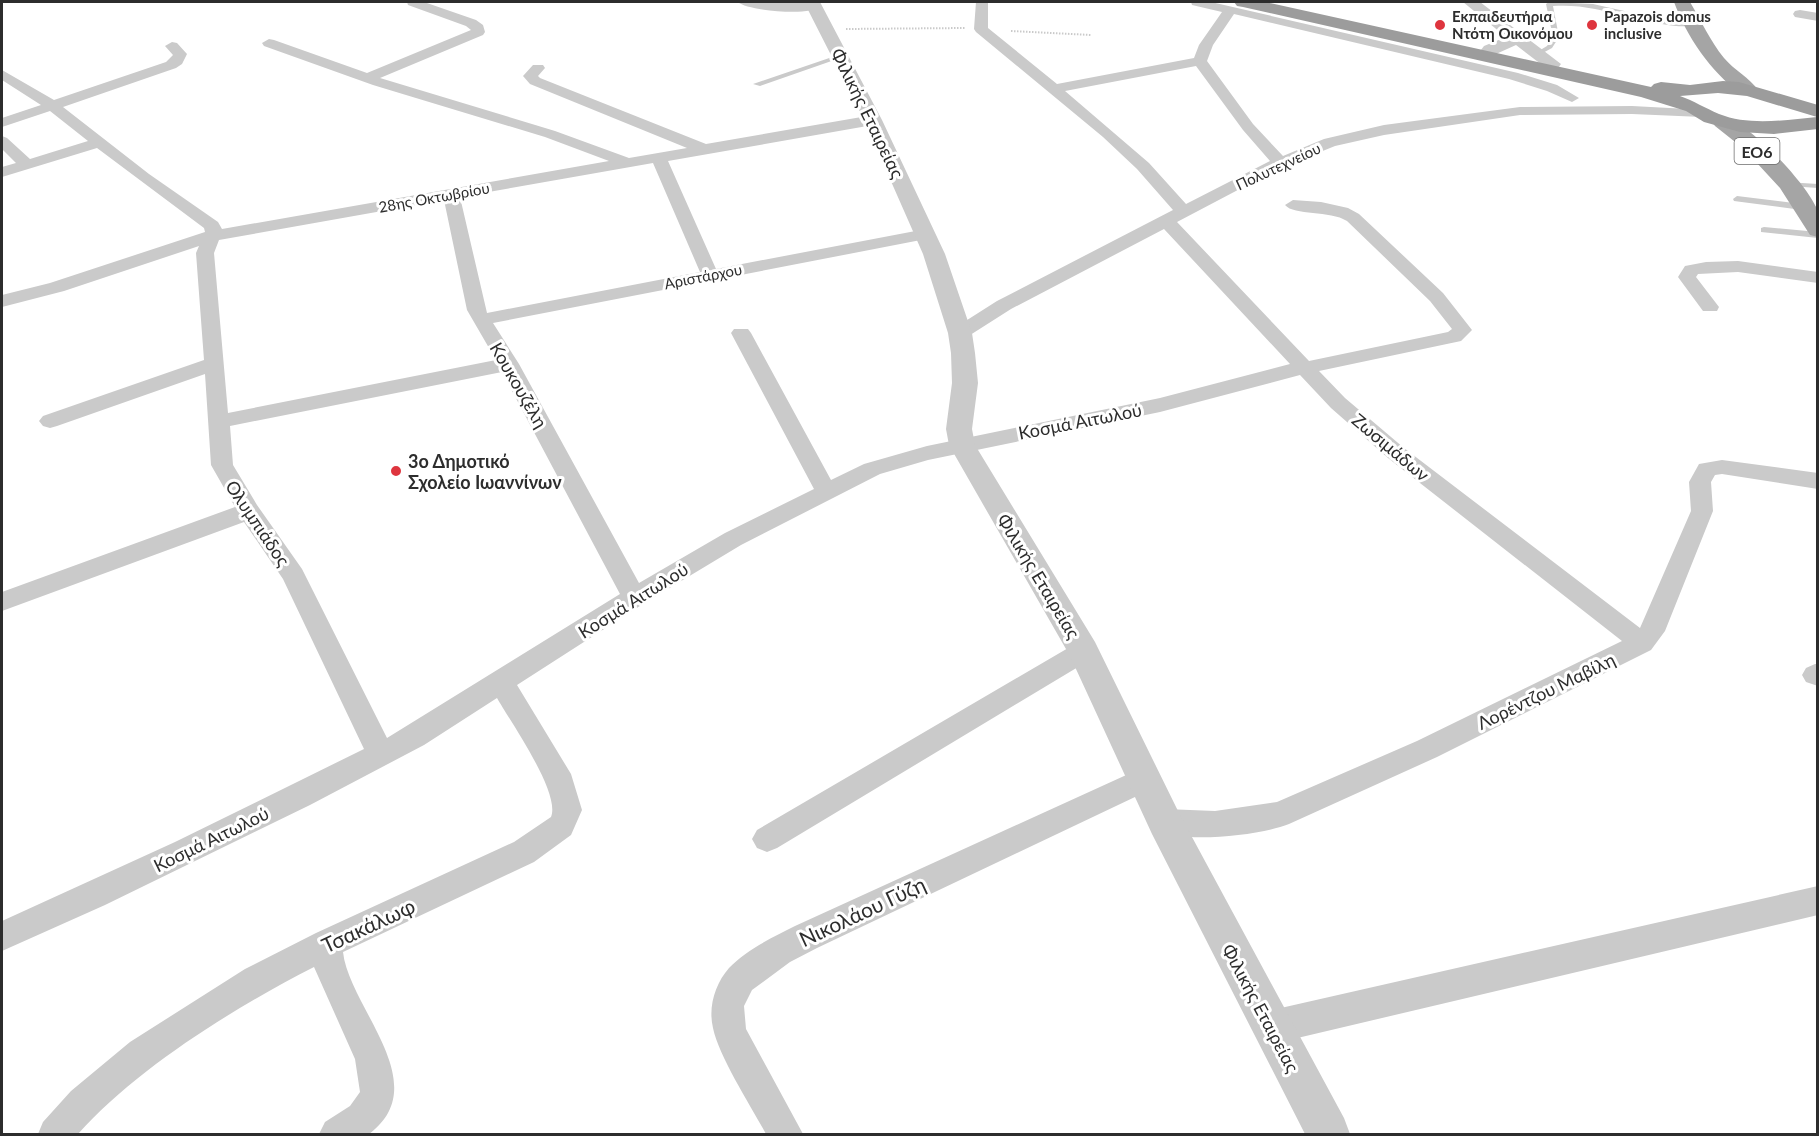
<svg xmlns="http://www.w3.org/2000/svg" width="1819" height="1136" font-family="Lato,sans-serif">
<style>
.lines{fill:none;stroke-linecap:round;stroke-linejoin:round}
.path{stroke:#cacaca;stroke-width:2;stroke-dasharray:1.5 1.5;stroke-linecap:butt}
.service{fill:#cacaca;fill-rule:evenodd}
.minor{fill:#cacaca;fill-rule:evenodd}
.tertiary{fill:#cacaca;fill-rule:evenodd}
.primary{fill:#a5a5a5;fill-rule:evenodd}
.trunk{fill:#9c9c9c;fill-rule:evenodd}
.poi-dot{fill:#de353e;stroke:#fff;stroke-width:2}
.labels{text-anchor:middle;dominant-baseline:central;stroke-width:6;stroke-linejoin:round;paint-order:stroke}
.far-poi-label{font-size:15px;font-weight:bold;fill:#2d2d2d;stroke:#fff;text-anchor:start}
.far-street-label{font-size:15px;fill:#2d2d2d;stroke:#fff}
.shield{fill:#fff;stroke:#6c6c6c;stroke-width:1.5}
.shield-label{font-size:16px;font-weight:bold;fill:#2d2d2d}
.street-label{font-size:18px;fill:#2d2d2d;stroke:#fff}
.poi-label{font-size:18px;font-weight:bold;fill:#2d2d2d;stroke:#fff;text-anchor:start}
.near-street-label{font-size:21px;fill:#2d2d2d;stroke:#fff}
</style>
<rect width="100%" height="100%" fill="#fff"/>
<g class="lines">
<path class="path" d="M846 29 965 28
M1011 31 1091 35"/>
<path class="service" d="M1549 2 1593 4 1651 17 1697 24C1680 33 1617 13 1595 9 1581 6 1567 5 1553 6L1559 37 1552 48 1539 55 1536 53 1537 52 1547 46 1553 37 1546 4Z
M841 54 844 56 843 57 760 86 753 84Z
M1786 182 1818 184V188L1789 186 1785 184Z
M1737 196 1802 204 1806 207 1802 210 1734 201 1733 199Z
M1764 227 1818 232V238L1761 232V228Z"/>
<path class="minor" d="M407 2H424L476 20 483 25 485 32 483 35 380 78 555 131 629 158 687 148 530 84 523 76 533 65H543L545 68 538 76 540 78 706 144 873 115 878 117 881 120 878 123 873 125 668 161 716 269 926 229 932 230 935 234 932 238 926 239 493 323 519 364 639 583 725 533 814 489 731 333 734 329H748L751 333 831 480 864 464 927 446 1160 398 1290 364 1164 229 1011 309 967 337H953L950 333 953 329 997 301 1173 210 1137 169 1103 137 976 32 974 29 976 2H988V28L1057 84 1194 58 1199 45 1222 12 1192 5 1191 2H1211L1518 73 1557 85 1579 98 1572 102 1547 91 1509 79 1234 14 1213 45 1207 61 1253 124 1283 156 1324 139 1384 125 1520 107 1632 106 1707 110 1709 113 1702 117 1632 114 1520 115 1384 135 1335 146 1276 170 1177 222 1309 361 1448 332 1452 329 1430 301 1347 221C1330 210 1294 216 1285 205L1293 200 1321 202 1348 208 1359 214 1443 293 1472 330 1461 341 1319 371 1345 398 1404 448 1640 628 1691 511 1689 482 1699 464 1722 460 1818 473V489L1722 474 1715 475 1711 482 1713 511 1665 631 1651 650 1437 757 1289 824C1258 836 1186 843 1155 831L1150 822 1155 813 1165 809 1215 811 1277 802 1417 741 1622 641 1388 458 1331 408 1300 375 1160 412 928 460 880 474 741 545 643 604 517 685 571 774 582 810 571 835 534 862 343 952C349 1008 436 1084 369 1134H319L325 1122 350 1106 360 1092 355 1059 314 967C234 1008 137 1068 78 1134H38L43 1122 71 1091 130 1042 245 969 316 933 514 842 551 817C561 793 510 721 497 698L424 745 310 805 105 905 2 951V921L175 842 364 749 283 579 244 522 2 611V592L235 507 211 465 205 374 57 426 50 428 43 426 39 421 43 416 204 360 196 253 199 246 64 291 2 307V295L50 283 205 232 204 228 97 148 2 177V167L16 163 2 149V136L7 138 30 159 88 141 50 111 2 127V118L41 105 2 80V70L54 100 166 62 173 55 165 46 172 42 177 43 187 54 182 64 176 68 63 107 149 174 218 222 222 229 609 161 545 137 373 85 264 46 262 43 269 39 274 40 367 73 471 30 466 26 408 5ZM1196 66 1243 130 1270 161 1186 204 1149 163 1065 91ZM653 163 700 272 487 313 460 197ZM444 200 467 310 496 360 228 413 214 253 219 240ZM502 372 620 594 387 738 302 569 257 505 233 465 230 426Z
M738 2 814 3 820 7C811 16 747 11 738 2Z
M1800 10 1818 13V21L1795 17 1793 14 1795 11Z
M1738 261 1818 272V283L1738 272 1698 274 1696 277 1719 307 1717 311H1703L1678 277 1685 266 1706 262Z
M1084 641 1093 644 1097 651 1093 658 777 848 767 852 757 848 752 839 757 830 1075 644Z
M1815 664H1818V686L1806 682 1802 675 1806 668Z
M1146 766 1156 769 1160 778 1156 787 817 948 790 962 752 990 744 1006 746 1029 803 1134H766C751 1106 719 1057 713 1028 708 1007 715 984 729 968 746 950 773 937 795 926Z
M1818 886V915L1272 1044 1260 1039 1255 1027 1260 1015 1272 1010Z"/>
<path class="tertiary" d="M804 2H820L882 120 945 254 972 333 975 353 978 383 972 429 975 445 1095 642 1179 813 1344 1118 1350 1134H1305L1152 834 1070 656 949 445 946 429 952 383 951 353 948 333 923 254 864 120Z
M1463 2H1480L1561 64 1558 68H1546L1516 45 1496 54H1484L1481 50 1484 46 1506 37Z"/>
<path class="primary" d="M1674 2H1690C1701 20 1710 41 1724 58 1734 70 1750 78 1758 90L1755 94H1741C1710 71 1687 37 1674 2Z
M1722 116C1750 123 1806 183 1817 209 1819 217 1818 229 1818 237L1810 235 1780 188 1744 149 1715 126 1712 122 1715 118Z"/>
<path class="trunk" d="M1234 2H1265L1651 87 1654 84 1661 82 1690 85 1723 81 1739 82 1818 105V129L1774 134 1740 132 1704 122 1686 111 1641 97 1243 7 1237 6ZM1718 93 1747 96 1817 117C1785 120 1749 126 1719 114 1705 108 1694 101 1680 96Z"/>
</g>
<g class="poi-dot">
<circle cx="1440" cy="25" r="6"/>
<circle cx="1592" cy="25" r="6"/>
<circle cx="396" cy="471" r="6"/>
</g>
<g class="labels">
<g class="far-poi-label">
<text x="1452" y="16">Εκπαιδευτήρια<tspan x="1452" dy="17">Ντότη Οικονόμου</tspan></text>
<text x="1604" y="16">Papazois domus<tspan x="1604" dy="17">inclusive</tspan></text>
</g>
<g class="far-street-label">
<text transform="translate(1278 166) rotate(-25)">Πολυτεχνείου</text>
<text transform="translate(434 197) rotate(-10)">28ης Οκτωβρίου</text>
<text transform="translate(703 276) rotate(-11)">Αριστάρχου</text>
</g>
<rect class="shield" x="1734.5" y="138" width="45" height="26" rx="4.5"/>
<g class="shield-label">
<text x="1757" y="151">ΕΟ6</text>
</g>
<g class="street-label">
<text transform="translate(868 113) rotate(64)">Φιλικής Εταιρείας</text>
<text transform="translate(519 385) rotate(60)">Κουκουζέλη</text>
<text transform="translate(1080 421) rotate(-11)">Κοσμά Αιτωλού</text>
<text transform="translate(1391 447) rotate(40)">Ζωσιμάδων</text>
<text transform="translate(258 523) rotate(56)">Ολυμπιάδος</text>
<text transform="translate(1039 576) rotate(59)">Φιλικής Εταιρείας</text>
<text transform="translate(633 600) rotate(-32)">Κοσμά Αιτωλού</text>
<text transform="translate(1546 691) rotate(-26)">Λορέντζου Μαβίλη</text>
<text transform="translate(211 839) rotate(-26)">Κοσμά Αιτωλού</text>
<text transform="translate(1261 1008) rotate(62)">Φιλικής Εταιρείας</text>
</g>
<g class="poi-label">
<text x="408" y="461">3ο Δημοτικό<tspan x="408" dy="21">Σχολείο Ιωαννίνων</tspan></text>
</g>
<g class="near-street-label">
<text transform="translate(862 911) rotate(-25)">Νικολάου Γύζη</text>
<text transform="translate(368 925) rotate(-25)">Τσακάλωφ</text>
</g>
</g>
<rect width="1819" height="1136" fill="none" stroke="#2d2d2d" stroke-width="6"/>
</svg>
